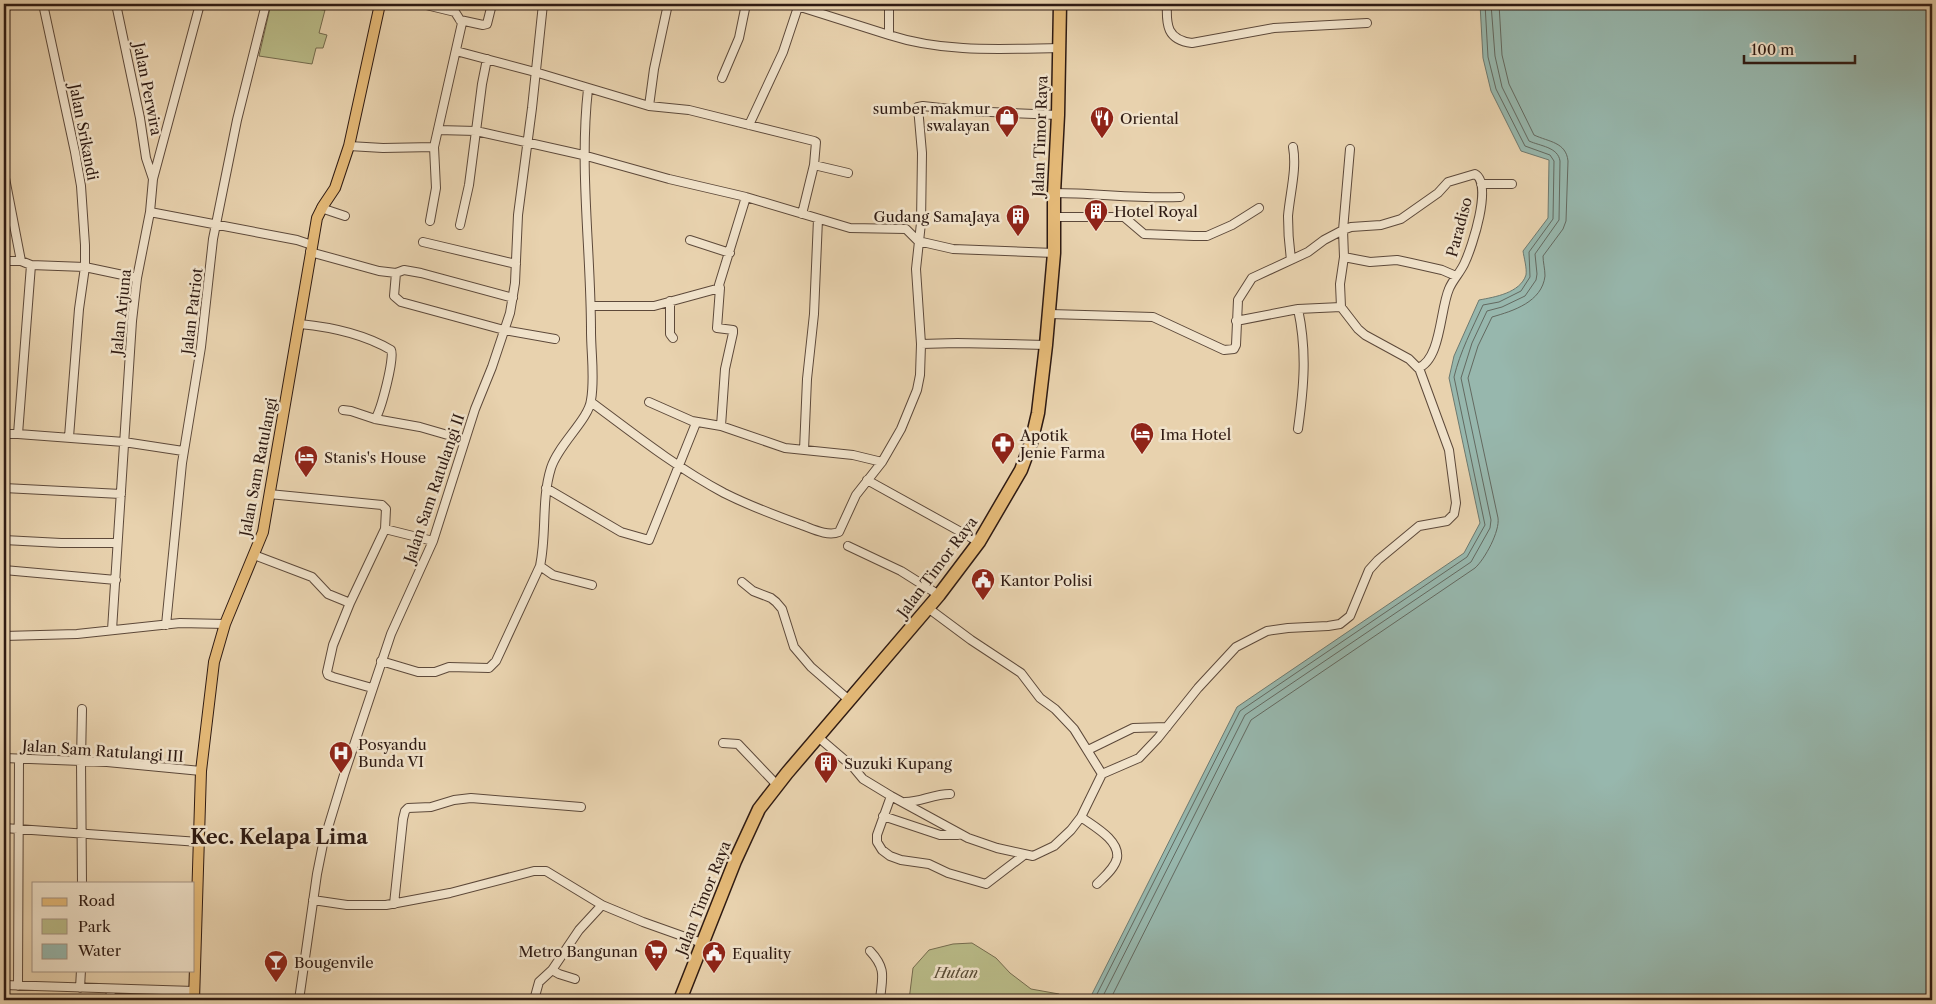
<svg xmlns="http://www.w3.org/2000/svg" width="1936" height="1004" font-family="'Libre Caslon Text',serif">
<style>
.green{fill:#b9bb88;stroke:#746b4e}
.water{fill:#97b7ad;stroke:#6d796f}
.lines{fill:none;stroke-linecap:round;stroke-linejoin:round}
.shore{stroke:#636960;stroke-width:1}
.minor-casing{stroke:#5d493a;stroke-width:10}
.major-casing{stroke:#2f1b13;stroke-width:12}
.highway-casing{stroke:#2f1b13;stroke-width:15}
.minor{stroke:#f0e2ca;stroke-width:8}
.major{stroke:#e4b977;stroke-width:10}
.highway{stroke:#e4b977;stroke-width:12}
.labels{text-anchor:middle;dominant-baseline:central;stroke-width:5;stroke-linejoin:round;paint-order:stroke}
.street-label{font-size:15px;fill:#2f1b13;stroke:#f0e2ca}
.poi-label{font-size:15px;fill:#2f1b13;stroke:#f0e2ca;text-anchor:start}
.park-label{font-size:15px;font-style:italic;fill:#584b36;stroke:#f0e2ca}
.district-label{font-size:20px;font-weight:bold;fill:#2f1b13;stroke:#f0e2ca}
</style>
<rect width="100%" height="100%" fill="#e8d2ae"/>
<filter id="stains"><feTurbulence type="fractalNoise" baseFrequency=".004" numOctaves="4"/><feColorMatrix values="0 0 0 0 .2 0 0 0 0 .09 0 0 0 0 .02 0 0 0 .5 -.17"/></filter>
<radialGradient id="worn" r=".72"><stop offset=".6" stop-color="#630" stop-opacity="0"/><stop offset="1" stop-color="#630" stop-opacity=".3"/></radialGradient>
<path class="green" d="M271 4 325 10 319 33 327 35 323 48H316L312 64 259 56Z
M972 943 996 958 1010 973 1031 989 1059 994 1066 1000H909L913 968 929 950 953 944Z"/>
<path class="water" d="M1480 4H1932V1000H1089L1237 707 1464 553 1480 523 1449 378 1454 356 1479 300C1495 297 1520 293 1526 275 1527 268 1524 258 1523 251L1548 218 1549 160 1521 151 1491 91 1483 58Z"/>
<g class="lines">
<path class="shore" d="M1094 1000 1240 711 1467 557 1485 525 1454 377C1460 352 1472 329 1483 305L1499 302 1521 291 1530 277 1529 252 1553 219 1554 161 1550 155 1525 146 1496 89 1488 57 1485 4
M1101 1000 1245 715 1471 562 1490 528 1491 520 1461 378 1472 343 1487 311 1502 307 1525 296 1536 280 1537 274 1535 254 1559 220 1560 161C1558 147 1540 146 1529 141L1502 87 1495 56 1491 4
M1110 1000 1251 720 1475 568C1485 559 1500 531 1498 518L1468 378 1478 346 1492 317C1513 311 1542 302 1545 276 1545 269 1543 262 1543 256L1563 229 1566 221 1568 161C1566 142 1549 142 1534 135L1509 84 1502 55 1499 4"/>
<g class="minor-casing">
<path id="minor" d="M43 4 75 152 81 186 85 245V267L79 309 69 437
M116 4 140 118 146 158 153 179
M791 4 889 35
M889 4V35C945 53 1001 49 1059 48
M1167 4C1166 25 1167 40 1192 43L1274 28 1367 23
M460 20 483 25 487 24 492 4
M456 51 535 72 649 106 689 110 814 141 816 142 814 165 802 214
M487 59 482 84 476 131 583 155 669 179 746 197 850 228 906 229 918 241 953 249 1054 253
M722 78 739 38 746 4
M649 106 654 69 668 4
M749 125 783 52 799 4
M438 130 476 131 469 185 460 225
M349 146 383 148 434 147 462 23 455 12 422 4
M814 165 848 173
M4 173 21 261
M1475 174C1493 184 1472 247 1465 262 1461 272 1453 279 1449 289 1440 309 1441 360 1418 368L1409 359 1365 335 1358 329 1341 307 1340 284 1344 257 1343 230 1351 227 1381 225 1401 219 1438 193 1448 182Z
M1481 184H1512
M1054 193C1096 193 1138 199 1180 197
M321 208 345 216
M150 212 297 240 312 245
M1054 217H1124L1144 234 1194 236H1207L1232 225 1259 208
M430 221 436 188 434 147
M690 240 730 253
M423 242 516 264
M310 252 379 271 396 273 404 270 421 273 513 298
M1344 257 1370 262 1397 260 1411 263 1442 270 1456 276
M1291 259C1289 245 1288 231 1288 216 1290 193 1297 169 1293 147
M4 261H21L31 265 85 267 137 278
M31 265 18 434 124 442 183 451
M396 273 394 296 401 302 504 330 555 339
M720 288 717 328 733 330V333L725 369 721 426
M670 301V334L673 338
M591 306H654L720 288 719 285 746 197
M1298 309C1307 351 1304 386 1298 429
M1050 314 1153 317 1224 350 1234 349 1236 345 1238 300 1252 278 1308 252 1324 240 1343 230 1350 149
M1236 321 1298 309 1341 307
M300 324C331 327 364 334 391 350 395 357 381 411 375 419
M921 344 957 343 1046 345
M591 402C634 434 677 468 724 493 748 505 774 515 799 524 811 528 827 537 839 532L856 495 882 462 901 429 917 390 920 375 921 344 916 269 921 223 922 153 918 107 923 106 968 111 1058 115
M649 402 692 421 721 426 785 448 853 455 882 462
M343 410 351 411 375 419 420 427 465 440
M4 434H18
M804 450 807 379 814 314 818 219
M867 480 979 542
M4 488 121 494
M546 488 621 532 649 540 696 423
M269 494 382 505 386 509 385 529
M4 540 61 543H117
M848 546 901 571 939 595
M254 555 312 577 328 594 350 603 333 645 327 672 328 675 333 677 372 688
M540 566 553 575 592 585
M4 570 116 580
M742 582 753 591 771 598 776 602 782 609 794 647 811 667 849 700
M350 603 385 529 433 541
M928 608 971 640 1021 673 1040 698 1055 709 1074 729 1102 774
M166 625 182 463 201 347 213 239 237 120 266 4
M112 630 132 321 137 278 150 212 153 179 200 4
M4 636 77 634 180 623 225 624
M381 661 418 672H435L449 667 489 668 496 661 540 566C547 533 541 500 551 468 558 445 589 419 591 400 595 378 591 354 591 331 591 251 579 169 588 89
M818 737 853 767 863 779 891 796 968 838 997 848 1033 856 1054 846 1071 830 1081 817 1102 774 1139 758 1158 738 1198 688 1236 647 1267 631 1288 628 1328 626 1340 624 1350 616 1369 570 1378 560 1419 526 1447 521 1454 514 1456 503 1449 450 1419 368
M723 743 738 744 777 785
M1088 750 1133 728 1167 727
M4 758 107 762 201 771
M891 796 877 835V842L882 850 890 856 901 860 929 864 948 873 986 884 1024 855
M905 802C921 802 933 794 950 794
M883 816 940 835H958
M1081 817C1093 826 1120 840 1117 858 1115 868 1104 877 1097 884
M4 828 199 842
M82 883 81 761 82 709
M313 900 347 905H386L450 893 534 871H546L602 905 643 922 702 943
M394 904 403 819 405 811 408 808 431 807 454 800 471 798 581 807
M870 951C887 969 882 978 880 1000
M575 979 559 974 552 970 579 930 602 905
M4 985 194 991
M18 986 19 759
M80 988 81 970
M110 1000 111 989
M299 1000 317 874 323 844 344 775 391 634 433 541 475 409 492 367 510 313 515 283 518 215 532 108 543 4
M534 1000 539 982 552 970"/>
</g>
<g class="major-casing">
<path id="major" d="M4 6 10 4
M194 1000 201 771 214 662 225 624 263 532 317 218 323 206 335 188 349 146 380 4"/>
</g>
<g class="highway-casing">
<path id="highway" d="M680 1000 735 861 759 809 787 773 939 595 979 542 1021 470 1031 443 1038 413 1046 345 1054 253V193L1058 115 1060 4"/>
</g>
<use href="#minor" class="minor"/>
<use href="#major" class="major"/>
<use href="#highway" class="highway"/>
</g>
<defs>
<g id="shop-pin" transform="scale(1.25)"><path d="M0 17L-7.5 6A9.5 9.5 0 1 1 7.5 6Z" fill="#8f2418" stroke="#f0e2ca"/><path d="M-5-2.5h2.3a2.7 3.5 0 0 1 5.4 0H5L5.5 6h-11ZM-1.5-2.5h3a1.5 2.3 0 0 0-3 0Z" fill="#fff"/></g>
<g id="restaurant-pin" transform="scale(1.25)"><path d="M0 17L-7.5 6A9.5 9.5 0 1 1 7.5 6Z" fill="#8f2418" stroke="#f0e2ca"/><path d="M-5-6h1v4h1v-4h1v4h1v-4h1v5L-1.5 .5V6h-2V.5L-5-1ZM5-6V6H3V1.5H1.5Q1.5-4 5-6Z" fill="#fff"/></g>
<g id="building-pin" transform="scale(1.25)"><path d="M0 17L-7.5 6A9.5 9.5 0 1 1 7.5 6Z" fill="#8f2418" stroke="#f0e2ca"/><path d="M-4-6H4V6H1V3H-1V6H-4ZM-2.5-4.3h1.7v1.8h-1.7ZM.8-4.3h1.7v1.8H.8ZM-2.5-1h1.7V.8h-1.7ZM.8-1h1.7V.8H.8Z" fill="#fff"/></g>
<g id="hotel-pin" transform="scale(1.25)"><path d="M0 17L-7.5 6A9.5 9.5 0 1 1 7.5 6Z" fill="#8f2418" stroke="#f0e2ca"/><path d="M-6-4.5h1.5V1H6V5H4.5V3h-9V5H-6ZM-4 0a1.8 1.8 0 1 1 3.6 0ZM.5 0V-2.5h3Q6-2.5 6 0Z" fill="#fff"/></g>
<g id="pharmacy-pin" transform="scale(1.25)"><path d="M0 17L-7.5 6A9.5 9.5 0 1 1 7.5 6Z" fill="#8f2418" stroke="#f0e2ca"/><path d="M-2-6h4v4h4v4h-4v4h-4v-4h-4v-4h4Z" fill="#fff"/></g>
<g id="civic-pin" transform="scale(1.25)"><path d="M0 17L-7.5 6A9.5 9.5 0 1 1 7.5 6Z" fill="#8f2418" stroke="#f0e2ca"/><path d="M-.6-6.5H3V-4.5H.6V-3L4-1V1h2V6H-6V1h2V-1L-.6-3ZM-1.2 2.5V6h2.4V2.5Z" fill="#fff"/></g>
<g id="hospital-pin" transform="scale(1.25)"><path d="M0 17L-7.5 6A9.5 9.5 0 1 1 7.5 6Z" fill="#8f2418" stroke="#f0e2ca"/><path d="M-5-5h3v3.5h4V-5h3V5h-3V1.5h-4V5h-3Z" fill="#fff"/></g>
<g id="supermarket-pin" transform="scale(1.25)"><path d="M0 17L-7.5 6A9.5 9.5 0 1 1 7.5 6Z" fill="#8f2418" stroke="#f0e2ca"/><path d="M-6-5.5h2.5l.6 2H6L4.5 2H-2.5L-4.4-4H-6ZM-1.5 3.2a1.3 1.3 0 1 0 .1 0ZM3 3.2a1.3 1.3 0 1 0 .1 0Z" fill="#fff"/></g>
<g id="bar-pin" transform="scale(1.25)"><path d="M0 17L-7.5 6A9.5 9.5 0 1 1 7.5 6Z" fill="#8f2418" stroke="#f0e2ca"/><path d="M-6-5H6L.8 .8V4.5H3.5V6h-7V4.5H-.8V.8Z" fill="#fff"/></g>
</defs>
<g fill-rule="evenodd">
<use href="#shop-pin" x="1007" y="117"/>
<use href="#restaurant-pin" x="1102" y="118"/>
<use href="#building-pin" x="1096" y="211"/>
<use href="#building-pin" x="1018" y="216"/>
<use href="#hotel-pin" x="1142" y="434"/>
<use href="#pharmacy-pin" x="1003" y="444"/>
<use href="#hotel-pin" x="306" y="457"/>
<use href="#civic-pin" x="983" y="580"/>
<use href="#hospital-pin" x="341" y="753"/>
<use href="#building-pin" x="826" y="763"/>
<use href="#supermarket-pin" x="656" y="951"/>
<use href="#civic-pin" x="714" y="953"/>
<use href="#bar-pin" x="276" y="962"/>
</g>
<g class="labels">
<g class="street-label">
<text transform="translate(148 89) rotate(79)">Jalan Perwira</text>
<text transform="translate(84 132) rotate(79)">Jalan Srikandi</text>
<text transform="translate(1040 136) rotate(-88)">Jalan Timor Raya</text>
<text transform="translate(1459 227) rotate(-75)">Paradiso</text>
<text transform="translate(192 311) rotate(-83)">Jalan Patriot</text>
<text transform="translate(121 312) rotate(-84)">Jalan Arjuna</text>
<text transform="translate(258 467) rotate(-79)">Jalan Sam Ratulangi</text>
<text transform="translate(434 488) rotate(-71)">Jalan Sam Ratulangi II</text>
<text transform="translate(937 567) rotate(-53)">Jalan Timor Raya</text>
<text transform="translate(103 751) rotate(4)">Jalan Sam Ratulangi III</text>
<text transform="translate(703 898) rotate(-68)">Jalan Timor Raya</text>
</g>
<g class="poi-label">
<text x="990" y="108" text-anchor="end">sumber makmur<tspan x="990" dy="17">swalayan</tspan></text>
<text x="1120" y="118">Oriental</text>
<text x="1114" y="211">Hotel Royal</text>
<text x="1000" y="216" text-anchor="end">Gudang SamaJaya</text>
<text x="1160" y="434">Ima Hotel</text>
<text x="1020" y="435">Apotik<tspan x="1020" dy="17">Jenie Farma</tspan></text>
<text x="324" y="457">Stanis's House</text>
<text x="1000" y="580">Kantor Polisi</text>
<text x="358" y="744">Posyandu<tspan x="358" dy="17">Bunda VI</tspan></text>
<text x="844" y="763">Suzuki Kupang</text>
<text x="638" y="951" text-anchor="end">Metro Bangunan</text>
<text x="732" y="953">Equality</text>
<text x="294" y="962">Bougenvile</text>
</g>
<g class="park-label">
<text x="956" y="972">Hutan</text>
</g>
<g class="district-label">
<text x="279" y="837">Kec. Kelapa Lima</text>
</g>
</g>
<rect width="1936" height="1004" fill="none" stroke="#e8d2ae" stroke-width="20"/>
<rect x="5" y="5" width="1926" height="994" fill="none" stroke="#2f1b13" stroke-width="2.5"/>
<rect x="10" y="10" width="1916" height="984" fill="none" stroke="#2f1b13"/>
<rect x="32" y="882" width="162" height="90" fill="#f0e2ca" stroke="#a39281"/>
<rect x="42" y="898" width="25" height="8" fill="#e4b977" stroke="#a39281"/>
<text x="78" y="906" font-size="15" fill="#2f1b13">Road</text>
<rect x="42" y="919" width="25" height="15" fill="#b9bb88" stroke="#a39281"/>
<text x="78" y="932" font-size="15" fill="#2f1b13">Park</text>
<rect x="42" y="944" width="25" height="15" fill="#97b7ad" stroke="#a39281"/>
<text x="78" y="956" font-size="15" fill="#2f1b13">Water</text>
<path d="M1744 55v8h111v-8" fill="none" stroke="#2f1b13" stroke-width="2.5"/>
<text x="1751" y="55" font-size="15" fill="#2f1b13" stroke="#f0e2ca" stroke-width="4" paint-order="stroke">100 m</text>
<rect width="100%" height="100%" filter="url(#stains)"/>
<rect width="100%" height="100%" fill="url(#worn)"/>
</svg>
